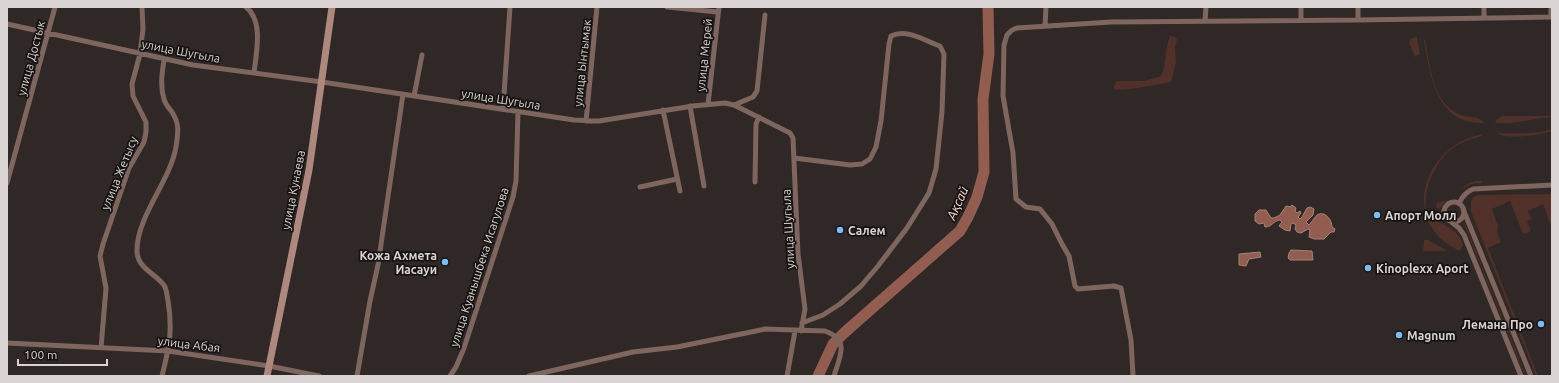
<svg xmlns="http://www.w3.org/2000/svg" width="1559" height="383" font-family="Ubuntu,sans-serif">
<style>
.green{fill:#503028}
.water{fill:#925d4f;stroke:#a78177}
.lines{fill:none;stroke-linecap:round;stroke-linejoin:round}
.river{stroke:#925d4f;stroke-width:11}
.street{stroke:#7e665f;stroke-width:5}
.secondary{stroke:#ae877d;stroke-width:7}
.poi-dot{fill:#7abef8;stroke:#151211;stroke-width:1.5}
.labels{text-anchor:middle;dominant-baseline:central;stroke-width:3.5;stroke-linejoin:round;paint-order:stroke}
.street-label{font-size:12px;fill:#d9d4d3;stroke:#151211}
.poi-label{font-size:12px;font-weight:bold;fill:#d9d4d3;stroke:#151211;text-anchor:start}
.water-label{font-size:13px;font-style:italic;fill:#ffdbd2;stroke:#151211}
</style>
<rect width="100%" height="100%" fill="#2f2826"/>
<path class="green" d="M1170 36 1175 37 1177 39 1175 48 1176 63 1171 82C1160 84 1121 92 1114 89V86L1117 81H1144L1161 76C1167 63 1164 51 1170 36Z
M1417 37 1420 54 1415 57 1409 42 1412 38Z
M1423 37 1425 41C1431 67 1432 104 1461 115 1469 118 1478 115 1484 123 1434 124 1431 74 1423 37Z
M1503 116H1552V117C1533 118 1514 125 1495 123L1497 119Z
M1552 129V131C1542 135 1505 140 1497 133 1516 133 1533 135 1552 129Z
M1483 134 1481 136C1473 139 1464 141 1457 145 1437 158 1423 186 1426 210 1435 225 1459 226 1463 245L1460 251C1408 228 1416 168 1460 142 1467 138 1475 136 1483 134Z
M1475 181H1483L1480 184C1472 180 1451 196 1445 202 1442 205 1442 207 1438 209L1436 207 1437 203 1445 201 1469 183Z
M1552 194V223L1550 224 1543 204 1528 211 1532 219 1527 221 1531 231 1523 234 1510 201 1492 209 1498 226 1497 231 1501 242 1488 248 1538 376H1536L1471 211V202L1473 197 1479 195Z
M1464 224H1465L1526 376H1525Z
M1424 240H1428L1448 251H1423Z"/>
<path class="water" d="M1292 205 1296 208 1295 211 1297 213 1300 211 1301 213 1298 217 1300 219 1302 217 1307 208 1310 207 1314 209 1313 215 1306 222 1309 225C1311 223 1314 218 1317 215 1325 210 1332 220 1332 227L1335 229 1334 232H1331L1324 239H1314L1309 237 1310 230 1308 229 1301 233 1297 232 1295 229 1296 225 1293 223 1291 224 1290 231 1285 230 1279 226 1282 222 1280 220C1273 221 1272 227 1265 227L1264 223 1259 224 1255 221V214L1259 210H1266L1271 218H1274L1280 215 1286 206 1290 207Z
M1291 250 1312 251 1313 260H1290L1288 258 1289 253Z
M1260 252 1261 257 1249 259 1246 266 1239 265V254Z"/>
<g class="lines">
<path class="river" d="M818 376 833 344 844 333 960 231 968 217 977 197 984 172 983 99 989 54 988 7"/>
<path class="street" d="M246 7C264 21 256 54 254 73
M667 7 718 12
M1484 7V18
M1551 7V17
M1301 20V7
M1358 20V7
M1205 21 1206 7
M7 24 193 65 322 82 574 120 599 121 693 106 725 103 734 105 790 133 793 138 798 254 805 309 801 331
M1045 26 1046 7
M414 96 422 55
M708 104 719 7
M734 105 753 97 757 91 765 15
M690 106 704 186
M503 109 510 7
M663 110 680 191
M586 121 597 7
M794 158 850 165 862 164 870 159 876 147 881 121 889 44 891 36C907 28 925 41 940 46L944 54 942 112 936 169 929 193 907 228 878 266 861 286 840 304 823 315 802 323
M755 182 756 124 759 117
M7 183 55 7
M640 187 677 179
M1444 212a10 10 0 1 1 20 0a10 10 0 1 1-20 0Z
M1459 203C1463 196 1466 192 1473 189L1552 185
M1463 209 1531 376
M1449 220 1459 228 1464 235 1521 376
M7 343 168 351 269 366 319 376
M101 348 106 288 100 256 103 244 129 168 144 142 146 132V122L133 96 132 84 140 54 143 29 142 7
M162 376C169 348 173 330 168 301 167 296 167 288 163 284 154 273 138 268 137 252 136 217 170 182 176 147 178 132 180 125 172 112 169 108 165 104 164 99 160 86 162 73 164 60
M357 376 370 301 378 265 403 94
M450 376 456 367 464 348 513 197 516 181 518 112
M529 376 633 352 677 347 756 331 765 329 825 331C850 340 840 356 834 376
M787 376 795 331
M1133 376 1131 340 1121 288 1114 286 1078 289 1075 286 1069 256 1062 244 1052 224 1040 209 1026 207 1016 199 1013 153 1003 96 1004 45 1007 35 1012 30 1017 28 1111 22 1358 20 1552 17"/>
<path class="secondary" d="M267 376 309 170 332 7"/>
</g>
<g class="poi-dot">
<circle cx="1377" cy="215" r="4"/>
<circle cx="840" cy="230" r="4"/>
<circle cx="445" cy="262" r="4"/>
<circle cx="1368" cy="268" r="4"/>
<circle cx="1541" cy="324" r="4"/>
<circle cx="1399" cy="335" r="4"/>
</g>
<g class="labels">
<g class="street-label">
<text transform="translate(181 51) rotate(11)">улица Шугыла</text>
<text transform="translate(704 55) rotate(-84)">улица Мерей</text>
<text transform="translate(31 58) rotate(-75)">улица Достык</text>
<text transform="translate(582 63) rotate(-84)">улица Ынтымак</text>
<text transform="translate(501 99) rotate(9)">улица Шугыла</text>
<text transform="translate(119 173) rotate(-68)">улица Жетысу</text>
<text transform="translate(293 190) rotate(-79)">улица Кунаева</text>
<text transform="translate(788 229) rotate(-93)">улица Шугыла</text>
<text transform="translate(479 267) rotate(-72)">улица Куанышбека Исагулова</text>
<text transform="translate(189 344) rotate(7)">улица Абая</text>
</g>
<g class="poi-label">
<text x="1385" y="215">Апорт Молл</text>
<text x="848" y="230">Салем</text>
<text x="437" y="255" text-anchor="end">Кожа Ахмета<tspan x="437" dy="14">Иасауи</tspan></text>
<text x="1376" y="268">Kinoplexx Aport</text>
<text x="1533" y="324" text-anchor="end">Лемана Про</text>
<text x="1407" y="335">Magnum</text>
</g>
<g class="water-label">
<text transform="translate(957 203) rotate(-66)">Ақсай</text>
</g>
</g>
<rect width="1559" height="383" fill="none" stroke="#d9d4d3" stroke-width="16"/>
<path d="M18 359v6h89v-6" fill="none" stroke="#d9d4d3" stroke-width="2"/>
<text x="24" y="359" font-size="12" fill="#d9d4d3" stroke="#151211" stroke-width="3" paint-order="stroke">100 m</text>
</svg>
